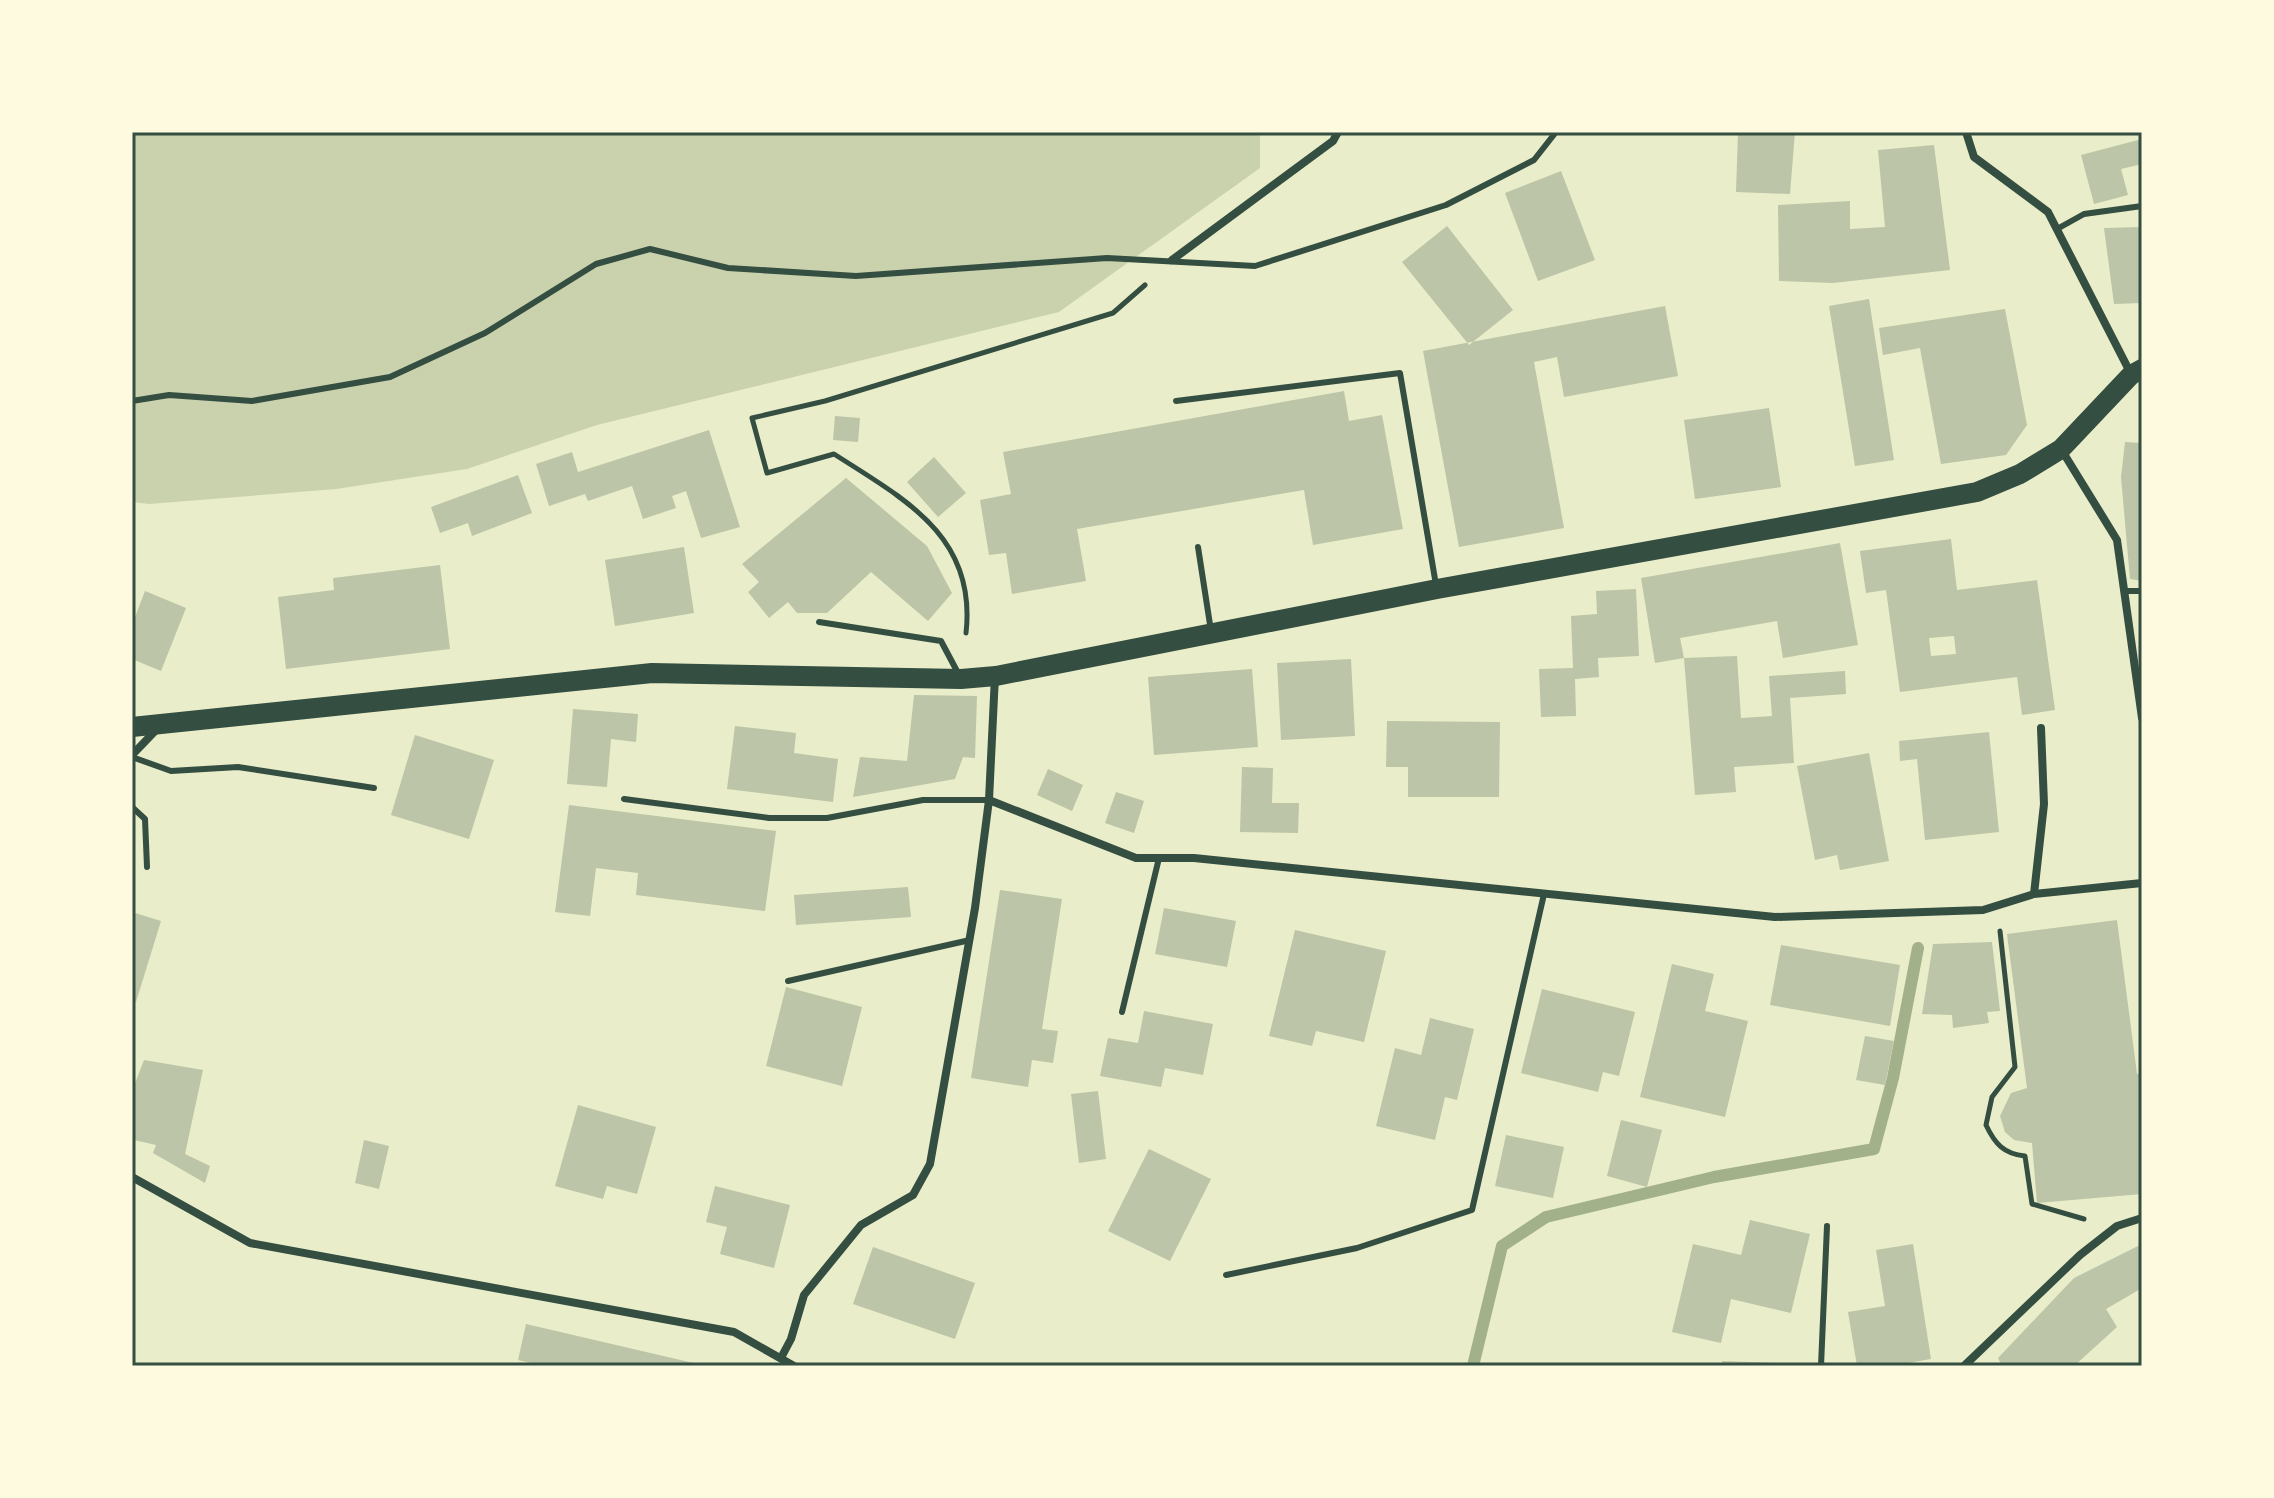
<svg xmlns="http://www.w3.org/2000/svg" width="2274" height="1498" font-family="Ubuntu,sans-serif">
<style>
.green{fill:#cad2ad}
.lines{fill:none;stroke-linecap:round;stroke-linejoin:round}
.stream{stroke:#a3b18a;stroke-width:12}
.building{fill:#bcc5a7;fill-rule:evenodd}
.path{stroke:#344e41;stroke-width:5}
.service{stroke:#344e41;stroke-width:6}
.minor{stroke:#344e41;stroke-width:8}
.primary{stroke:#344e41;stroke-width:20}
.neatline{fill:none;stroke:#344e41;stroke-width:3}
</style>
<rect width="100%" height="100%" fill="#e9edc9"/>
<path class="green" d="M132 132H1260V168L1059 312 597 425 467 469 336 489 149 504 132 502Z"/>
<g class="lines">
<path class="stream" d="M1473 1366 1502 1246 1546 1217 1714 1177 1874 1149 1893 1078 1918 948"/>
</g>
<path class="building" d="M1738 132H1795L1790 194 1736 192Z
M2142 139V164L2121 169 2128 195 2094 204 2081 155Z
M1934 145 1950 270 1833 283 1779 281 1778 205 1850 201V229L1885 227 1878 150Z
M1561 171 1595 260 1538 281 1505 193Z
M1447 226 1513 310 1469 345 1402 262Z
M2142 227V303L2114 304 2104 228Z
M1869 299 1894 460 1855 466 1829 306Z
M1665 306 1678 376 1564 397 1557 357 1534 362 1564 528 1459 547 1423 351Z
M2005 309 2027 425 2006 455 1941 464 1920 348 1883 355 1879 328Z
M1344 391 1349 421 1382 415 1403 529 1313 545 1304 490 1077 529 1086 581 1012 594 1006 553 989 555 980 500 1011 494 1003 452Z
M1769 408 1781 487 1695 499 1684 420Z
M835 416 860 418 858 442 833 440Z
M709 430 740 527 701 538 686 491 672 496 676 508 643 519 632 486 588 501 585 494 549 506 536 464 572 452 578 472Z
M2125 442 2142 443V581L2130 579 2121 477Z
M934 457 966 493 938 517 907 482Z
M518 475 532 513 472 536 468 523 440 533 431 507Z
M846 478 927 546 952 593 928 621 871 572 827 613H797L788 602 769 618 748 592 759 582 742 564Z
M1951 539 1957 590 2037 580 2055 710 2022 715 2017 677 1900 692 1886 590 1866 593 1860 551ZM1954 636 1956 654 1931 656 1929 638Z
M1840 543 1858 645 1783 658 1777 621 1680 638 1684 658 1655 663 1641 578Z
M684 547 694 613 615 626 605 560Z
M440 565 450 649 286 669 278 597 334 590 333 578Z
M1636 589 1639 656 1598 658 1599 677 1575 679 1576 716 1541 717 1539 669 1573 668 1571 616 1597 614 1596 591Z
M145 591 186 608 161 671 132 659V625Z
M1737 656 1741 718 1772 716 1769 676 1845 671 1846 694 1790 698 1794 763 1734 767 1736 792 1695 795 1684 658Z
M1351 659 1355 736 1281 740 1277 663Z
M1252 669 1258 747 1154 755 1148 677Z
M914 695 977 696 975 758 963 757 955 779 853 797 860 757 907 761Z
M573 709 638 714 636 742 611 739 607 787 567 784Z
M1387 721 1500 722 1499 797H1408V767H1386Z
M735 726 796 733 794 753 838 759 833 802 727 789Z
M1989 732 1999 832 1925 840 1917 759 1900 761 1899 741Z
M415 735 494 760 469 839 391 815Z
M1869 753 1889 861 1840 870 1837 855 1815 860 1797 766Z
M1242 767 1273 768 1272 803H1299L1298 833 1240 832Z
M1048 769 1083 785 1072 811 1037 795Z
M1116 792 1144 801 1134 833 1105 823Z
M569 805 776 831 765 911 636 895 638 873 596 868 590 916 555 912Z
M908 887 911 917 796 925 794 895Z
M1000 890 1062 899 1042 1029 1058 1031 1053 1063 1032 1060 1028 1087 971 1078Z
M1164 908 1236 921 1227 967 1155 954Z
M132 912 161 921 136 1002 132 1000Z
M2117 920 2137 1074 2142 1073V1194L2037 1203 2032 1143 2014 1140 2005 1132 2000 1116 2011 1093 2027 1088 2007 934Z
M1295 930 1386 951 1364 1042 1316 1031 1312 1046 1269 1036Z
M1992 942 2000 1011 1987 1012 1989 1023 1953 1028 1952 1015 1922 1014 1933 944Z
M1781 945 1900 965 1890 1026 1770 1005Z
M1672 964 1714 974 1705 1011 1748 1021 1725 1117 1640 1097Z
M786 987 862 1007 842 1086 766 1066Z
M1542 989 1635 1012 1619 1076 1603 1072 1598 1092 1521 1073Z
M1144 1011 1213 1024 1203 1075 1165 1068 1161 1087 1100 1076 1108 1038 1138 1043Z
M1430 1018 1474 1029 1457 1100 1445 1097 1435 1140 1376 1126 1395 1048 1421 1055Z
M1865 1036 1894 1041 1885 1085 1856 1080Z
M144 1060 203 1070 185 1154 210 1166 205 1183 153 1153 156 1145 134 1140 132 1091Z
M1098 1091 1106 1159 1079 1163 1071 1094Z
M578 1105 656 1127 637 1194 607 1186 603 1199 555 1186Z
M1621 1120 1662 1130 1647 1187 1607 1176Z
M1506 1135 1564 1147 1553 1198 1495 1186Z
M364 1140 389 1146 379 1189 355 1183Z
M1149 1149 1211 1179 1170 1261 1108 1231Z
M715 1186 790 1205 774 1268 720 1254 727 1227 706 1222Z
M1750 1220 1810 1234 1791 1313 1731 1299 1721 1343 1672 1332 1693 1244 1741 1255Z
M1913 1244 1931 1359 1891 1366H1857L1848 1312 1885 1306 1876 1250Z
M2142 1244V1288L2106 1309 2117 1327 2074 1366H2002L1998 1358 2074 1278Z
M873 1247 975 1283 955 1339 853 1304Z
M526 1324 702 1365 701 1366H543L518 1360Z
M1722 1361 1777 1363V1366H1722Z"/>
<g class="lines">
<path class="path" d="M966 633C977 536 904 499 834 454L767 473 752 418 825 401 1113 313 1145 285
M2000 931 2015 1067 1992 1097 1986 1125C1995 1144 2004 1154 2025 1156L2032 1204 2084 1219"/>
<path class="service" d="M2057 229 2084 214 2142 206
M132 401 169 395 252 401 390 377 485 333 596 264 650 249 728 268 856 276 1107 258 1255 266 1446 205 1534 160 1556 132
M1176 401 1400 373 1436 585
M1198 547 1211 631
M2124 591H2142
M819 622 941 641 958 673
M132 757 171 771 238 767 374 788
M624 799 769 818H827L923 800H989
M132 807 145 819 147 867
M788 981 970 940
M1122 1012 1159 858
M1226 1275 1357 1248 1472 1210 1544 894
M1821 1366 1827 1226"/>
<path class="minor" d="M1966 132 1974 157 2048 212 2131 374
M1172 260 1333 141 1338 132
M2061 449 2117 540 2142 718
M132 755 158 728
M989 800 1136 858H1194L1775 917 1983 910 2034 894 2142 883
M2034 894 2044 804 2041 728
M132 1177 250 1243 734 1332 794 1366
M782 1356 791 1339 804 1295 861 1225 913 1195 930 1164 975 908 989 800 995 676
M1964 1366 2080 1255 2117 1226 2142 1218"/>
<path class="primary" d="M132 727 652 673 961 679 996 676 1437 589 1977 492 2020 474 2061 449 2131 375 2142 369"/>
</g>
<rect width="2274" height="1498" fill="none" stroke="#fefae0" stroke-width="268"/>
<rect x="134" y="134" width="2006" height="1230" class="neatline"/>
</svg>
